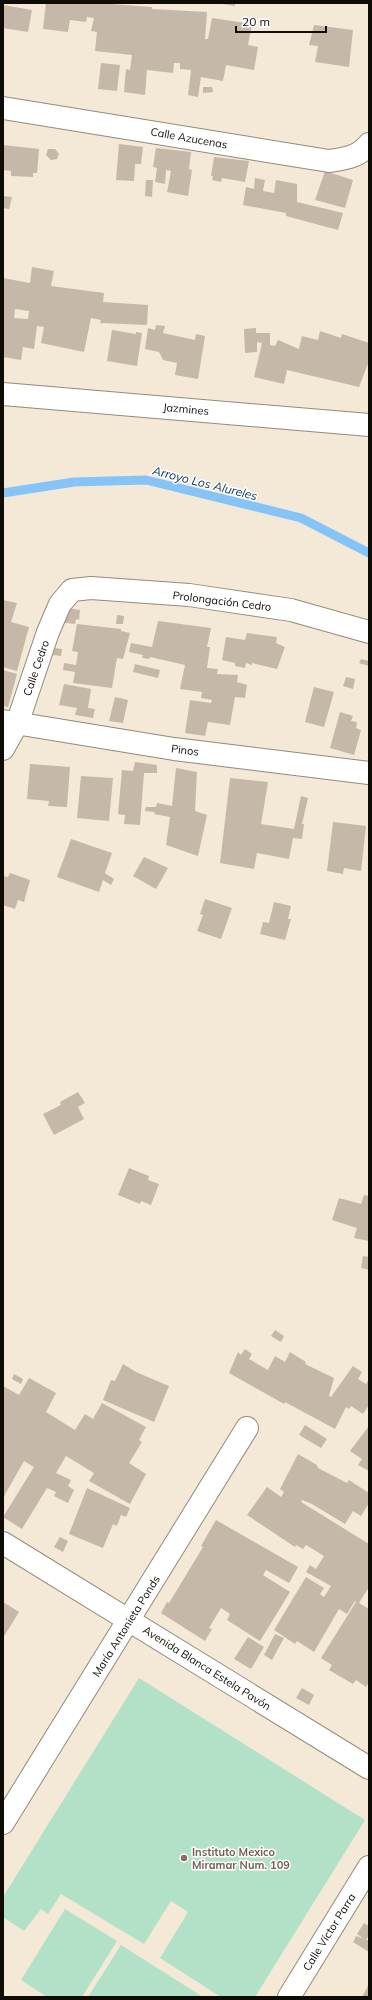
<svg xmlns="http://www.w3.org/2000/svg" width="372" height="2000" font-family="Mulish,sans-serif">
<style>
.green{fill:#b2e1c7}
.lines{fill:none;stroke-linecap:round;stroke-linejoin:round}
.stream{stroke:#86c4f8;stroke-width:9}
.building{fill:#c5b8a8;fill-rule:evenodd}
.minor-casing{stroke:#938a79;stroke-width:24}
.secondary-casing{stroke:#938a79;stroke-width:24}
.minor{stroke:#fff;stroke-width:22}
.secondary{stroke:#fff;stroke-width:22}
.education-dot{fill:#8d6e63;stroke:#fff;stroke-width:1.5}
.labels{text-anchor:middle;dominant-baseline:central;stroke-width:3;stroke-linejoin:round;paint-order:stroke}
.street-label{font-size:11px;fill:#0f0c06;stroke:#fff}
.education-label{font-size:11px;font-weight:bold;fill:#785e54;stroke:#fff;text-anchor:start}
.water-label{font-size:12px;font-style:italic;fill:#003051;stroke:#fff}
</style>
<rect width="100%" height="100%" fill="#f3e9d6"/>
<path class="green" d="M139 1678 365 1820 255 1997H221L160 1958 188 1912 171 1901 144 1944 61 1894 48 1914 41 1909 24 1931 3 1917V1897Z
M65 1909 117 1941 82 1997H47L21 1980Z
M121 1945 203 1997H88Z"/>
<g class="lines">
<path class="stream" d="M3 493 74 482 146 480 301 518 369 553"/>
</g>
<path class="building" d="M46 3H97L152 7V9L207 12 205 39H208L212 18 252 24 248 45 258 47 254 70 226 65 223 81 201 77 198 97 188 95 191 70 180 69V63H174L173 73 147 70 145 95 124 92 126 69 130 70 132 55 95 51 97 32 91 31 94 18 87 17 86 22 70 20 68 32 43 29Z
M216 3H235V6Z
M3 5 32 10 28 32 3 28Z
M314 25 353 30 349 67 315 62 318 46 309 45Z
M101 63 120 65 117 91 98 89Z
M203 87H212L213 92 203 93Z
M119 144 143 147 141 164H135L134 181 116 180Z
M3 145 39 149 37 173H33V177L11 176V171L3 170Z
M156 148 191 152 189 169 192 170 188 196 167 192 171 171 166 170 165 184 155 182 157 168 153 167Z
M48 149H55L59 154 57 159 51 160 46 155Z
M214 157 249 161 245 182 222 178 221 182 212 180 213 176H211Z
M325 171 353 180 345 208 315 200Z
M255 178 265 180 263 191 274 193 276 180 297 184V202L343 213 338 230 286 216V213L243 205 246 187 254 189Z
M146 180H153L152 197 145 196Z
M3 196 12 197 9 209 3 208Z
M32 267 54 271 51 286 104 293 103 302 148 305 147 325 100 323 101 320 91 318 84 352 41 343 44 327 37 326 34 349 23 347 21 360 3 357V278L30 283ZM15 309 29 311 28 319 14 318Z
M156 325 165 326 163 333 195 340 196 334 205 336 198 379 175 375 177 363 163 360 159 352 145 349 148 328 155 330Z
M256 328V333H270V345L275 346 278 340 299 349 302 336 318 340 320 331 341 338 342 334 369 343V361L359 387 287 370 284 384 254 377 262 343 257 342V352L245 353 244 329Z
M112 330 136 334V332L142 333 137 366 107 361Z
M3 600 17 603 11 622 29 627 17 671 3 667Z
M62 607 80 610 79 620 76 619 75 624 59 622Z
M117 615 124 616 123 624H116Z
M158 621 211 628 207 647H210L207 668 218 669 217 674 238 675 237 682 247 685 245 698 235 697 230 725 208 722 205 736 185 733 190 700 211 703 212 700 201 698 202 692 180 689 185 665 150 657 149 659 142 658 143 655 129 652 131 643 152 647Z
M77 624 121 629V631L130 633 123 659 117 658 112 688 73 683 75 672 63 670 64 663 76 665 78 652 72 651Z
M247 633 277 637 276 643 285 647 277 669 252 663V665L246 663 245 668 235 666V663L222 660 226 637 245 640Z
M54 648 62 649 61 656 53 655Z
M361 659 369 661V666L359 663Z
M135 664 160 670 158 678 133 672Z
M3 670 17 674 8 707 3 706Z
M346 677 355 679 353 689 343 686Z
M64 684 91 689 88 708 95 709 93 718 75 715 77 708 59 705Z
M314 687 334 692 324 727 305 722Z
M115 697 128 700 123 723 109 721Z
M340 712 353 716 351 721 357 722 356 728 361 730 354 755 330 748Z
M135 762 157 765V773H144L140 825 124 824 125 815 118 814 122 770 133 771Z
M30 764 70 767 67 807 48 806 49 801 27 799Z
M176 768 197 772 195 811 207 815 198 856 166 845 170 817 154 814 155 812 145 811 146 807H156L157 803 172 806Z
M81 776 113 778 109 821 77 818Z
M230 778 268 782 261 824 294 829 301 796 308 798 302 824H304L302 839 293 838 289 859 257 853 254 869 220 863Z
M333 822 366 826 361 871 344 868 343 874 327 871Z
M71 839 112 853 105 873 114 879 111 885 103 880 99 892 57 877Z
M144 857 168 868 156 889 133 876Z
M10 873 30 880 24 902 18 900 15 909 3 905V876L8 877Z
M205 899 232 908 221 939 197 931 203 915 200 914Z
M274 902 291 906 288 919H291L285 940 260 934 263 922 269 923Z
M78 1092 85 1103 78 1107 84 1119 54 1135 43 1114 61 1105 60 1102Z
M129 1168 149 1176 148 1180 159 1184 151 1205 141 1201 140 1204 118 1195Z
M364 1195 369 1196V1241L354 1238 357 1228 332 1220 339 1198 361 1204Z
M363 1256 369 1257V1270L361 1268Z
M275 1330 284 1336 281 1342 271 1336Z
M245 1349 252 1354 249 1359 268 1370 275 1356 285 1362 290 1352 306 1362 305 1364 334 1378 329 1396 331 1397 353 1366 362 1372 358 1379 366 1384 369 1379V1405L363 1414 351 1406 349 1409 346 1407 335 1429 285 1402 284 1404 229 1373 238 1352 241 1355Z
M123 1364 136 1372 169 1386 154 1422 103 1400 111 1380 115 1381Z
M14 1374 23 1379 21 1384 12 1379Z
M29 1378 56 1393 46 1412 75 1430 85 1414 93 1419 102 1403 146 1427 139 1440 142 1442 129 1463 146 1474 130 1504 89 1481 94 1473 66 1456 56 1473 71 1480 68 1486 74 1490 68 1503 54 1496 56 1492 47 1488 22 1529 3 1517 34 1467 24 1461 3 1498V1386L19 1395Z
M305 1425 327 1439 321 1448 299 1435Z
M369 1426V1471L358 1465 362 1459 350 1451Z
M298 1454 317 1465 318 1468 347 1483 349 1480 369 1493V1503L361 1516 353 1511 345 1524 312 1504 302 1500 301 1502 369 1544V1587L359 1603 369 1609V1682L366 1687 356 1680 353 1684 329 1670 332 1665 321 1658 356 1602 355 1601 347 1614 339 1609 314 1652 297 1641 295 1644 274 1630 306 1577 324 1588 320 1594 324 1597 331 1586 306 1572 310 1565 316 1569 324 1556 306 1545 303 1549 296 1545 295 1547 247 1515 267 1487 281 1497 284 1492 280 1489Z
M87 1488 130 1508 126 1517 121 1515 117 1526 113 1524 103 1548 69 1534Z
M216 1520 298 1567 289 1583 266 1570 263 1575 290 1592 260 1641 227 1620 230 1614 221 1608 209 1628 212 1629 205 1641 161 1613 167 1602 169 1603 203 1547 201 1546Z
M60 1537 68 1541 63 1552 54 1547Z
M3 1602 19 1612 3 1638Z
M275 1634 284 1638 272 1660 264 1655Z
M248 1637 264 1647 251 1669 234 1659Z
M302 1688 314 1695 309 1705 296 1698Z
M364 1923 369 1926V1935L366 1940 357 1934Z
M356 1936 368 1940 369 1952 353 1942Z
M369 1984V1997H362Z"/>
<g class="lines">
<g class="minor-casing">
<path id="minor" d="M3 108 329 161C344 159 359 157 369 144
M3 721 174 749 369 773
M3 749 17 724 48 632 60 604 72 590 91 588 189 595 291 610 369 632
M3 1543 369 1768
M3 1823 247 1428
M289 1997 369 1867"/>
</g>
<g class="secondary-casing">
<path id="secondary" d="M3 394 369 425"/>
</g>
<use href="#minor" class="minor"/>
<use href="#secondary" class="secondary"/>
</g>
<circle class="education-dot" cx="184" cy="1858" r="4"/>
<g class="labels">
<g class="street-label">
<text transform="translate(189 138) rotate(10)">Calle Azucenas</text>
<text transform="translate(186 409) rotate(5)">Jazmines</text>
<text transform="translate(222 601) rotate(7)">Prolongación Cedro</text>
<text transform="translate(36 668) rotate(-71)">Calle Cedro</text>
<text transform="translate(185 750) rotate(7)">Pinos</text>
<text transform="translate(126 1626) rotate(-58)">María Antonieta Ponds</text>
<text transform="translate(207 1668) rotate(32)">Avenida Blanca Estela Pavón</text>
<text transform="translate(329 1932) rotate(-58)">Calle Víctor Parra</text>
</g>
<g class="education-label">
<text x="192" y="1852">Instituto Mexico<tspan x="192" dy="13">Miramar Num. 109</tspan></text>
</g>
<g class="water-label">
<text transform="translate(205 483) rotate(14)">Arroyo Los Alureles</text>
</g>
</g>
<rect width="372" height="2000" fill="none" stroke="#0f0c06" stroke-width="8"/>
<path d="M236 26v6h90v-6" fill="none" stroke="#0f0c06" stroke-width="2"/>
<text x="242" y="26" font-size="12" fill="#0f0c06" stroke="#ffffff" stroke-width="3" paint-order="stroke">20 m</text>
</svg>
